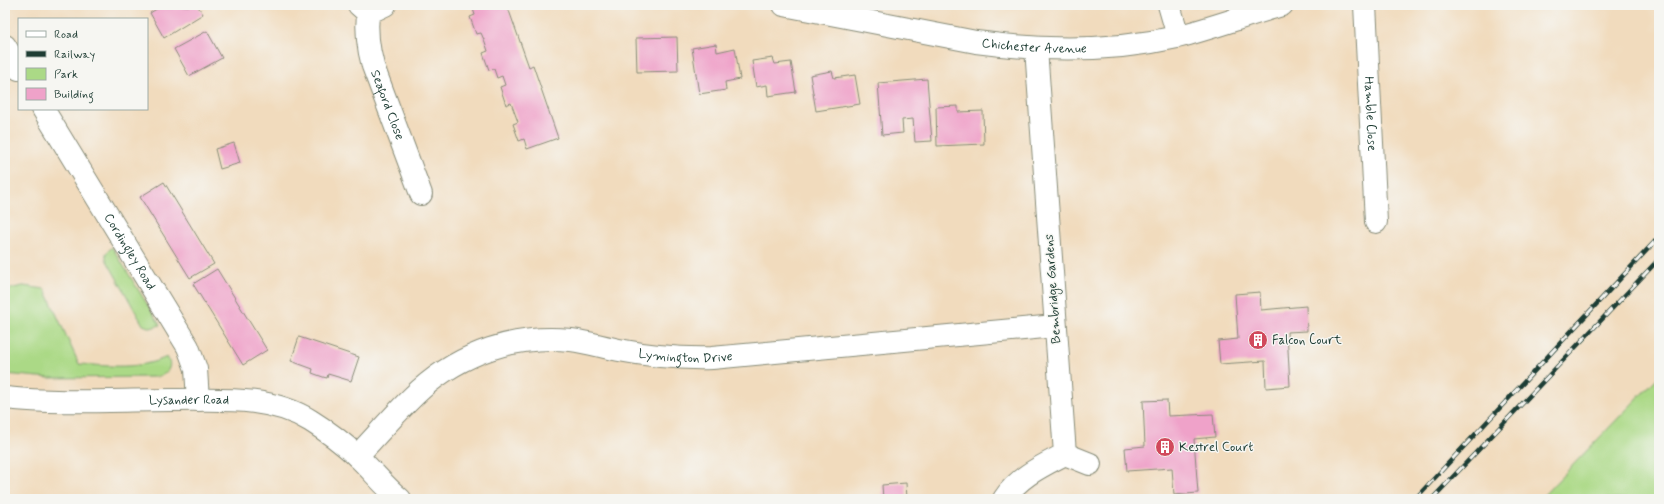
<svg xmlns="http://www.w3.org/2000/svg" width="1664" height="504" font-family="Mynerve,sans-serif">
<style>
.green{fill:#abd986;stroke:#658b5d}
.building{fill:#efa2c9}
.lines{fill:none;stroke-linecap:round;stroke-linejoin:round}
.street-casing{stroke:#888c78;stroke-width:24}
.street{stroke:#fff;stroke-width:22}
.rail-casing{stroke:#1f3d34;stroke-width:4.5}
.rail{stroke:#f6f6f2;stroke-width:3;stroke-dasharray:9;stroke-linecap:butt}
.labels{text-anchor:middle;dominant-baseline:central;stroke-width:3;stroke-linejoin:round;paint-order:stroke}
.street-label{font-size:13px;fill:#1f3d34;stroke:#f6f6f2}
.poi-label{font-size:13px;fill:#1f3d34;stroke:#f6f6f2;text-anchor:start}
</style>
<rect width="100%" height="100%" fill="#f6f6f2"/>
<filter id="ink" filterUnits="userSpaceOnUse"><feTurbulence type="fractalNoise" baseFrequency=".025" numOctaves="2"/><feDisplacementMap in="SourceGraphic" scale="8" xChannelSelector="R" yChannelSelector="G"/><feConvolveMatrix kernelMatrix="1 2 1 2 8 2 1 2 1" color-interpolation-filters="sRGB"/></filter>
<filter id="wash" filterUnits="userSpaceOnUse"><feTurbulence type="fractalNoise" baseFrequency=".012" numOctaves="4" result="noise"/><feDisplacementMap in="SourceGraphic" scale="16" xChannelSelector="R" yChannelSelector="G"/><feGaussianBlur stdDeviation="0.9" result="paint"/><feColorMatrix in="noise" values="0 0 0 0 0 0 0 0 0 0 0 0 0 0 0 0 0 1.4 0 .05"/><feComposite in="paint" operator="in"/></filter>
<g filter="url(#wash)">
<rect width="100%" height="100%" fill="#f1dbbd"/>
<path class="green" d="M112 247 160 325 151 328 143 325 106 259V253Z
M23 286 45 289 79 364C109 366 138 370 167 357 174 367 166 376 155 377L50 378 5 374V290Z
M1659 376V499H1540Z"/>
<g id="blocks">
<path class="building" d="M163 5 191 6 197 5 203 14 164 38 150 13Z
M475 5H507L529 67 533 65 558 138 527 149 524 139 519 141 513 124 518 122 511 103 506 105 500 87 505 85 502 76 497 78 494 69 489 70 483 53 488 51 485 42 481 33 476 34 470 17 475 15 472 6Z
M207 31 222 58 189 76 174 49Z
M677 37 678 71 637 72 636 38Z
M716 44 717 52 735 48 740 79 725 82 726 90 699 94 692 48Z
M773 58 775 64 791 62 796 92 768 96 767 85 756 87 752 61Z
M832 71 834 78 855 75 860 104 816 111 810 75Z
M927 79 932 141 915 142 913 119 902 120 903 133 882 135 878 83Z
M958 106V112L983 111 984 144 937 146 936 107Z
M234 143 240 163 220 169 215 149Z
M164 182 214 264 190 278 140 197Z
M217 269 267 350 243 365 193 284Z
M1260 292 1261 310 1306 306 1307 331 1287 332 1290 386 1266 388 1265 361 1220 364 1218 341 1238 339 1235 294Z
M299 337 359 357 351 381 328 374 327 378 323 377 312 373 313 369 291 361Z
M1167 400 1168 416 1213 414 1215 437 1194 439 1198 493 1174 495 1172 468 1127 471 1125 448 1145 446 1143 401Z
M906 483 907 499H883L882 485Z"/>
</g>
</g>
<g filter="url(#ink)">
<use href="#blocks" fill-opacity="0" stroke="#888c78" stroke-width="1"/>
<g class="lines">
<g class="street-casing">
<g id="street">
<path d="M359 5 368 13 385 5"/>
<path id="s1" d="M784 5 976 42C1043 51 1111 52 1177 37 1212 28 1247 15 1282 5"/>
<path d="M1169 5 1178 36"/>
<path id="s2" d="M1365 5 1376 222"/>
<path id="s3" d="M368 13C366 32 368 48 373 66L421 194"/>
<path d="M5 46 19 69"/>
<path id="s4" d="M43 109 188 347 196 369 198 400"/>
<path id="s5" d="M5 398C60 404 117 400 172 400 218 400 270 395 311 421 327 431 343 443 357 456 372 470 384 486 400 499"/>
<path d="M1065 454 1090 464"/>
<path id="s6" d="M357 456C378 434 398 410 420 390 461 353 516 334 571 340 587 342 603 347 619 350 650 356 681 359 712 358L1055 326"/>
<path d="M1004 499C1018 477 1042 466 1065 454L1036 48"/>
</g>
</g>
<use href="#street" class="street"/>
<g class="rail-casing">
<path id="rail" d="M1415 499 1659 237
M1432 499 1659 259"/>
</g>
<use href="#rail" class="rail"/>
</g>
</g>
<defs>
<g id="building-disc" transform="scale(1)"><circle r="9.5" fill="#d1495b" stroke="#f6f6f2"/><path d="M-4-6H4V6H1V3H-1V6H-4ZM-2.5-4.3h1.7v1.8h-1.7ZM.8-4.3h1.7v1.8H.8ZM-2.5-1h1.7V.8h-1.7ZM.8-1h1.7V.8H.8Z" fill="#fff"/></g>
</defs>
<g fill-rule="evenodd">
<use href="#building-disc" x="1258" y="340"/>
<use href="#building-disc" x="1165" y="447"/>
</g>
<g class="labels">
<g class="street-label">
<text stroke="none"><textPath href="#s1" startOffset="254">Chichester Avenue</textPath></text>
<text stroke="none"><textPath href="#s3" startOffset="95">Seaford Close</textPath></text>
<text stroke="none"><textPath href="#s2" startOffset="109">Hamble Close</textPath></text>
<text stroke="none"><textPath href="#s4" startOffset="167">Cordingley Road</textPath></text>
<text transform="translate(1053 289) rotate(-94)">Bembridge Gardens</text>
<text stroke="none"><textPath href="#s6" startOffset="371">Lymington Drive</textPath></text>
<text stroke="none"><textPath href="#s5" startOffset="184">Lysander Road</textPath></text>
</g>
<g class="poi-label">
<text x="1272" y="340">Falcon Court</text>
<text x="1179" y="447">Kestrel Court</text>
</g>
</g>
<rect width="1664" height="504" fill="none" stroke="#f6f6f2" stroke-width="20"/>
<rect x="18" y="18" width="130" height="92" fill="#f6f6f2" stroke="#a0aca6"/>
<rect x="26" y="31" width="20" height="6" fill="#ffffff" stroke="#a0aca6"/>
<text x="54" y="38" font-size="12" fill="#1f3d34">Road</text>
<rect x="26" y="51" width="20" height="6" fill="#1f3d34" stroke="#a0aca6"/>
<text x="54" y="58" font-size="12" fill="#1f3d34">Railway</text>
<rect x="26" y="68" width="20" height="12" fill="#abd986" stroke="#a0aca6"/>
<text x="54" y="78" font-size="12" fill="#1f3d34">Park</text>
<rect x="26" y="88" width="20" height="12" fill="#efa2c9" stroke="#a0aca6"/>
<text x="54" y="98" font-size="12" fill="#1f3d34">Building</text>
</svg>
